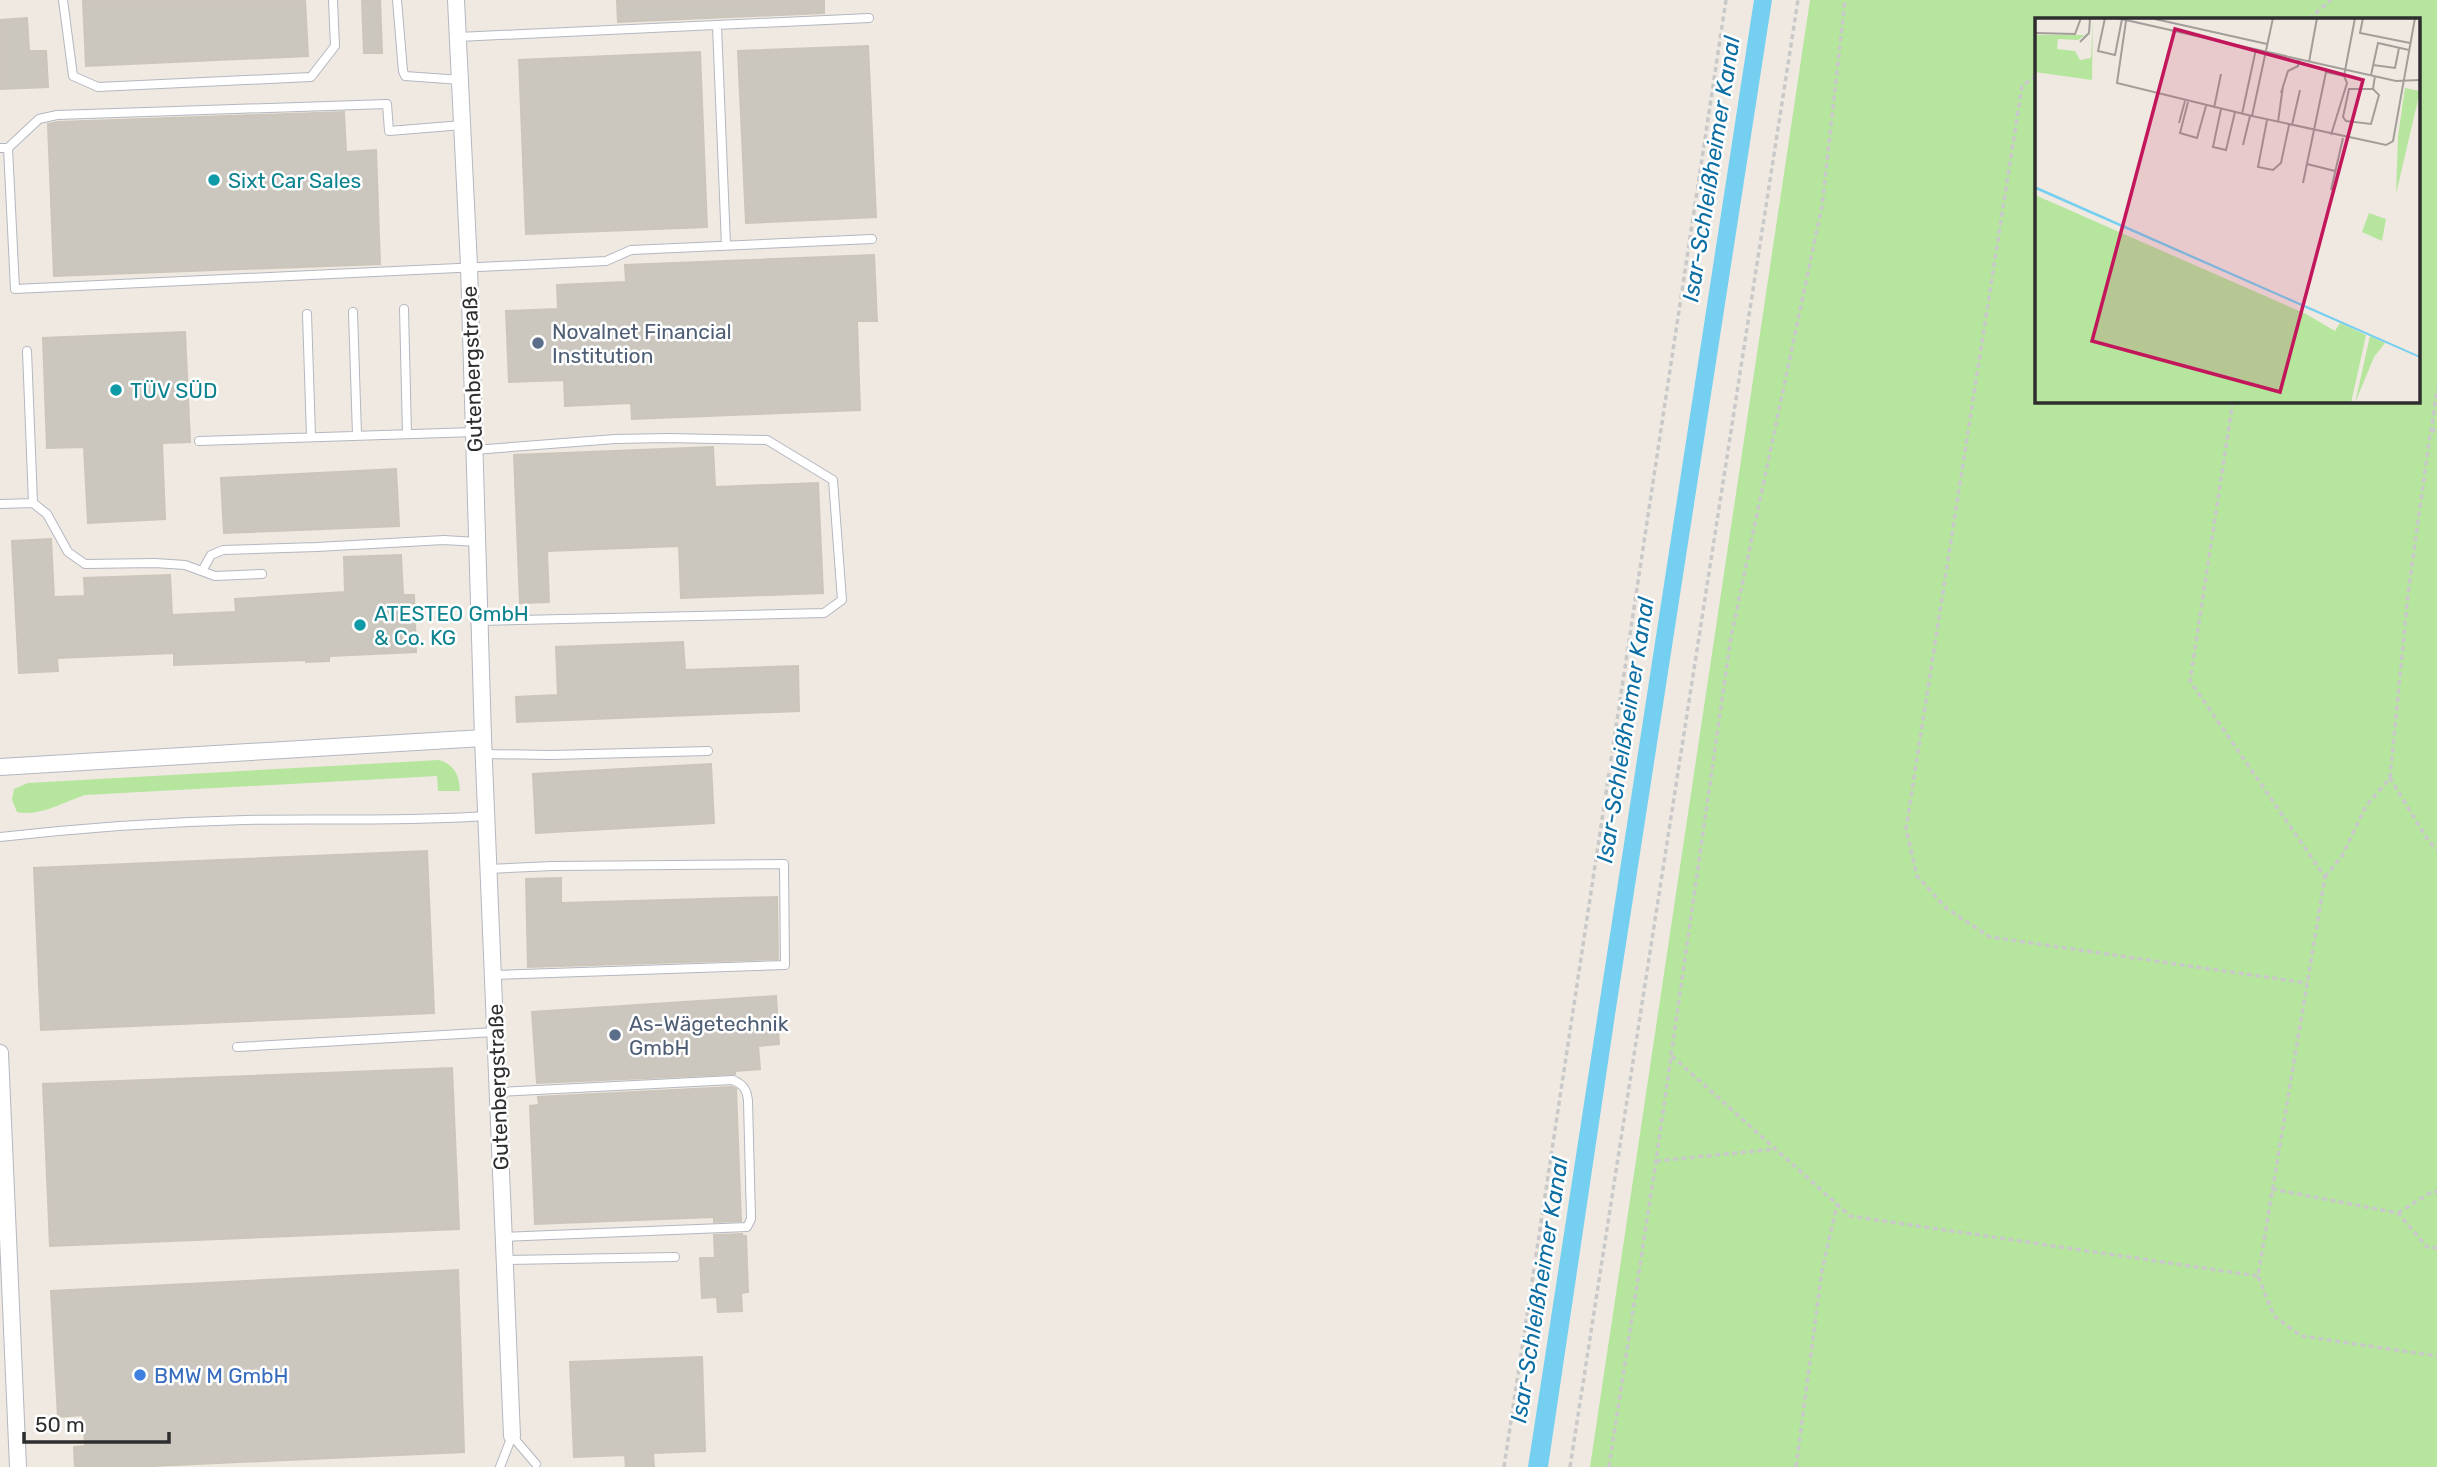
<svg xmlns="http://www.w3.org/2000/svg" width="2437" height="1467" font-family="Rubik,sans-serif">
<style>
.green{fill:#b6e59e;fill-rule:evenodd}
.water{fill:#75cff0}
.building{fill:#cbc7bf;stroke:#cbc5ba;stroke-width:2}
.lines{fill:none;stroke-linecap:round;stroke-linejoin:round}
.lane-casing{stroke:#b4b7c1;stroke-width:10}
.street-casing{stroke:#b4b7c1;stroke-width:18}
.path{stroke:#c9c9c9;stroke-width:3.5;stroke-dasharray:5 3.5;stroke-linecap:butt}
.lane{stroke:#fff;stroke-width:8}
.street{stroke:#fff;stroke-width:16}
.culture-dot{fill:#0f9aa8;stroke:#fff;stroke-width:2.5}
.service-dot{fill:#5c6f8a;stroke:#fff;stroke-width:2.5}
.shop-dot{fill:#3f7fe0;stroke:#fff;stroke-width:2.5}
.labels{text-anchor:middle;dominant-baseline:central;stroke-width:5;stroke-linejoin:round;paint-order:stroke}
.culture-label{font-size:21px;fill:#0d838f;stroke:#fff;text-anchor:start}
.service-label{font-size:21px;fill:#4e5e75;stroke:#fff;text-anchor:start}
.street-label{font-size:21px;fill:#2e2e2e;stroke:#fff}
.shop-label{font-size:21px;fill:#366cbe;stroke:#fff;text-anchor:start}
.water-label{font-size:23px;font-style:italic;fill:#0d6fa3;stroke:#fff}
.inset-road{fill:none;stroke:#a29e99;stroke-width:2}
.view{fill:#c2185b;fill-opacity:0.15;stroke:#c2185b;stroke-width:3.5}
.inset-edge{fill:none;stroke:#2e2e2e;stroke-width:3.5}
</style>
<rect width="100%" height="100%" fill="#efe9e1"/>
<path class="green" d="M1810 0H2437V1467H1590ZM2036 19H2418V401H2036Z
M439 760C455 765 459 775 460 791H438L437 776 85 795C64 802 39 817 17 812L12 800 14 789 28 783Z"/>
<path class="water" d="M1754 0H1772L1615 1015 1548 1467H1528Z"/>
<path class="building" d="M83 0H305L308 56 86 66Z
M362 0H380L382 53H364Z
M617 0H824V13L618 22Z
M27 18 29 51H46L48 87 0 89V20Z
M868 46 876 217 746 223 738 51Z
M700 52 707 227 526 234 519 60Z
M344 112 346 152 376 150 380 264 54 276 48 124 58 122Z
M874 255 877 321H857L860 410 632 419 631 403 565 406 564 380 509 382 506 311 558 309 557 285 626 282 625 265Z
M185 332 190 442 162 443 165 519 88 523 84 447 47 448 43 338Z
M713 447 715 487 818 483 823 593 681 598 679 546 547 551 549 602 520 603 514 455Z
M396 469 399 526 224 533 221 478Z
M51 539 54 597 85 596 84 578 170 575 172 615 236 612 235 599 345 592 344 557 401 555 403 595H414L416 652 329 656V661L306 662V660L174 665V653L57 658 58 671 19 673 12 541Z
M683 642 685 670 798 666 799 711 517 722 516 697 558 695 556 647Z
M711 764 714 823 536 833 533 774Z
M427 851 434 1013 41 1030 34 868Z
M561 878V903L777 897 778 959 528 967 526 879Z
M776 996 779 1044 758 1046 760 1069 735 1071V1074L537 1083 532 1012Z
M452 1068 459 1229 50 1246 43 1084Z
M732 1087 736 1089 741 1221 714 1222V1217L535 1224 530 1106 539 1105 538 1097Z
M742 1234V1236H746L748 1292 741 1293 742 1311 718 1312 717 1297 702 1298 700 1258H715L714 1235Z
M458 1270 464 1452 130 1467H75L74 1447 85 1446 83 1415 58 1417 51 1291Z
M702 1357 705 1451 653 1453 654 1467H626L625 1455 574 1457 570 1362Z"/>
<g class="lines">
<g class="lane-casing">
<path id="lane" d="M63 0 73 76 98 87 311 77 335 46 333 0
M397 0 403 71 405 76 461 80
M717 26 726 245
M458 37 869 18
M0 148H8L39 119 57 115 387 104 389 131 463 125
M8 148 15 289 606 261 631 250 872 239
M404 309 407 434
M353 312 357 435
M307 314 311 436
M27 351 33 503
M199 441 474 432
M474 450 615 439 668 438 767 440 833 480 842 600 824 613 480 621
M0 504 33 503 47 514 68 552 85 564 155 563 185 565 215 576 262 574
M202 571 211 555 223 550 317 547 444 540 477 542
M484 754 551 755 708 751
M0 837C81 828 164 822 245 820 326 818 406 822 486 816
M488 869 553 866 784 864 785 965 493 975
M237 1047 495 1032
M498 1092 733 1080C744 1085 747 1090 748 1101L751 1219 747 1227 504 1237
M505 1260 675 1257
M500 1467 512 1436 536 1464"/>
</g>
<g class="street-casing">
<path id="street" d="M483 738 512 1436
M0 767 483 738 469 266 456 0
M0 1053 18 1467"/>
</g>
<path class="path" d="M2309 19 2331 0
M2036 76 2022 86 1906 829 1917 876 1946 908 1990 937 2307 983
M2233 401 2190 681 2325 877 2258 1276 2274 1316 2301 1336 2437 1356
M2431 432 2437 389
M2390 778 2408 594 2430 435 2437 426
M2325 877 2342 856 2366 806 2390 778 2429 842 2437 849
M1672 1056 1850 1216 2258 1276
M1656 1161 1776 1149
M2272 1189 2398 1213 2427 1247 2437 1248
M2398 1213 2433 1191 2437 1192
M1504 1467 1726 0
M1570 1467 1798 0
M1609 1467 1656 1161 1731 637 1822 206 1845 0
M1796 1467 1822 1270 1837 1205"/>
<use href="#lane" class="lane"/>
<use href="#street" class="street"/>
</g>
<g class="culture-dot">
<circle cx="214" cy="180" r="7"/>
<circle cx="116" cy="390" r="7"/>
<circle cx="360" cy="625" r="7"/>
</g>
<g class="service-dot">
<circle cx="538" cy="343" r="7"/>
<circle cx="615" cy="1035" r="7"/>
</g>
<circle class="shop-dot" cx="140" cy="1375" r="7"/>
<g class="labels">
<g class="culture-label">
<text x="228" y="180">Sixt Car Sales</text>
<text x="130" y="390">TÜV SÜD</text>
<text x="374" y="613">ATESTEO GmbH<tspan x="374" dy="24">&amp; Co. KG</tspan></text>
</g>
<g class="service-label">
<text x="552" y="331">Novalnet Financial<tspan x="552" dy="24">Institution</tspan></text>
<text x="629" y="1023">As-Wägetechnik<tspan x="629" dy="24">GmbH</tspan></text>
</g>
<g class="street-label">
<text transform="translate(472 369) rotate(-92)">Gutenbergstraße</text>
<text transform="translate(498 1087) rotate(-92)">Gutenbergstraße</text>
</g>
<g class="shop-label">
<text x="154" y="1375">BMW M GmbH</text>
</g>
<g class="water-label">
<text transform="translate(1711 169) rotate(-81)">Isar-Schleißheimer Kanal</text>
<text transform="translate(1625 730) rotate(-81)">Isar-Schleißheimer Kanal</text>
<text transform="translate(1539 1290) rotate(-81)">Isar-Schleißheimer Kanal</text>
</g>
</g>
<g transform="translate(2035 18)">
<rect width="385" height="385" fill="#efe9e1"/>
<path d="M58 0 57 62 0 54V17H50L43 22 23 21 22 31 40 33 45 42 56 40ZM370 70 385 73 361 176 363 118ZM0 177 271 296 300 313 305 305 331 317 316 385H0ZM334 195 351 201 347 223 327 214ZM335 318 350 325 339 339 320 385Z" fill="#b6e59e"/>
<path d="M0 168 385 338V340L0 171Z" fill="#75cff0"/>
<path class="inset-road" d="M70 0 63 33 80 37 87 1M82 0 361 63 385 62M238 0 217 98 351 127 358 123 380 0M328 0 325 15 375 25M120 1 232 26M91 3 82 65 217 98M0 15 40 16 46 0M45 24 54 15 55 0M274 44 282 0M338 47 360 50 364 30M336 57 343 25 374 32M338 71 344 77 336 106 311 103 308 99 314 71H338L340 58M246 75 253 53 263 48 264 41M153 84 145 115 162 120 171 88M179 90 186 56M186 91 178 129 191 132 200 94M207 96 221 31M232 102 223 149 238 152 246 145 254 107M243 104 248 68M144 105 150 83M257 107 265 72M296 117 312 65 309 58 320 0M208 127 215 98M272 146 300 153M268 165 291 54 309 58M296 172 308 120"/>
<path class="view" d="M140 11 328 62 245 374 57 323Z"/>
<rect width="385" height="385" class="inset-edge"/>
</g>
<path d="M24 1432v10h145v-10" fill="none" stroke="#2e2e2e" stroke-width="3.5"/>
<text x="35" y="1432" font-size="21" fill="#2e2e2e" stroke="#ffffff" stroke-width="5" paint-order="stroke">50 m</text>
</svg>
